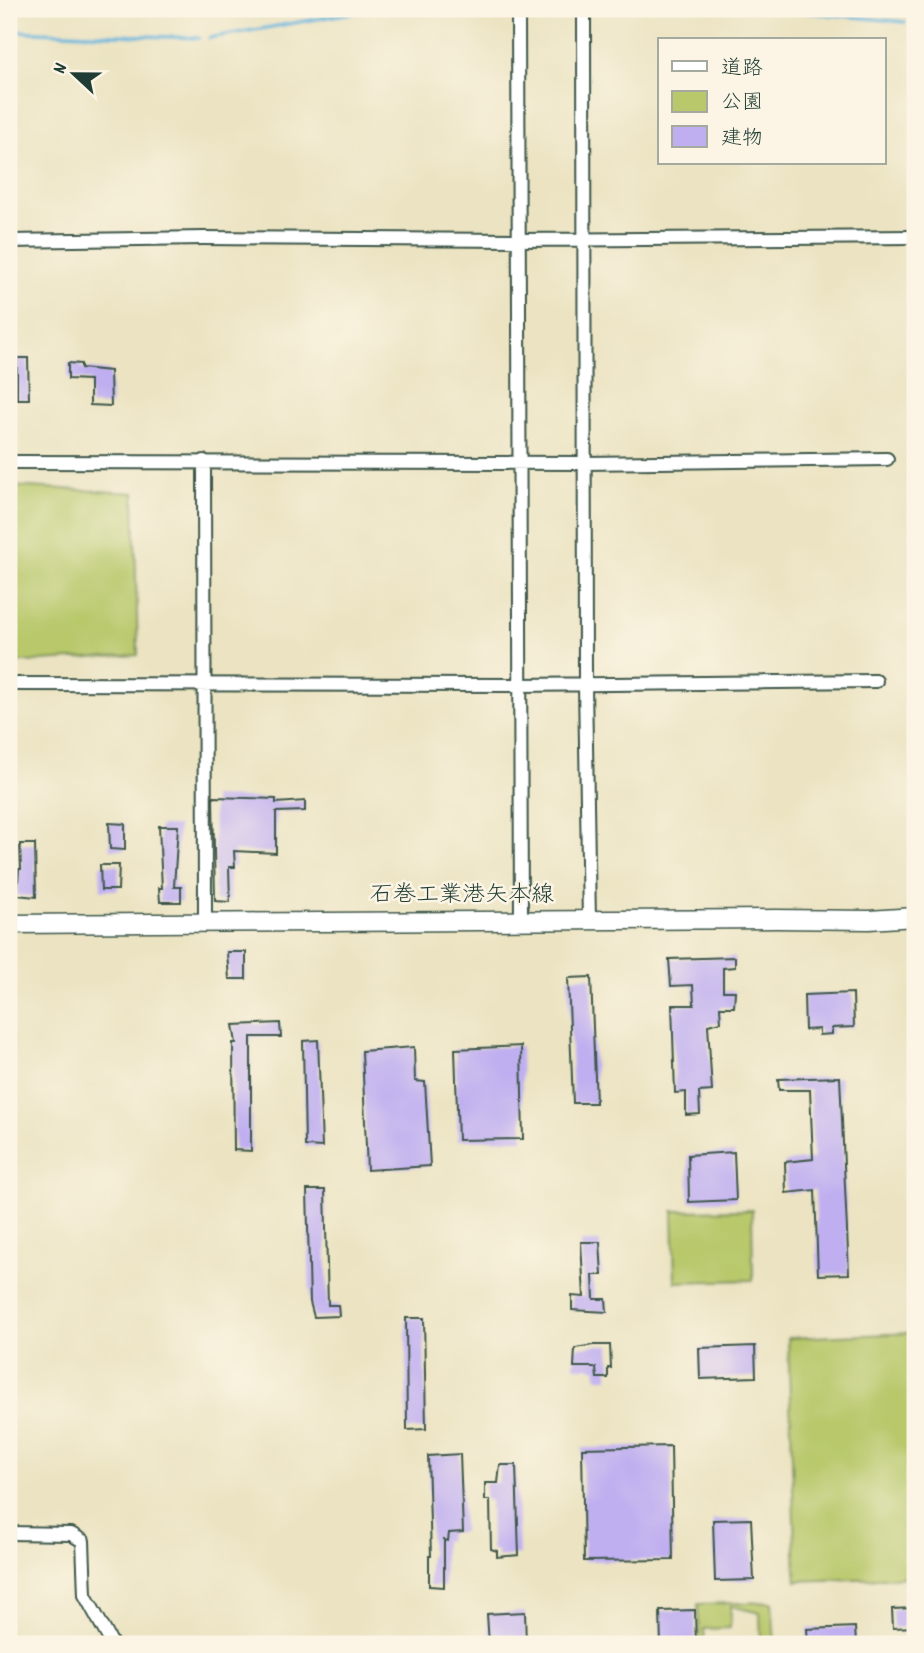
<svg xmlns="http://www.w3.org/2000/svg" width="924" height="1653" font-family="Dekko,'Klee One',sans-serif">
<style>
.green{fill:#b8c86a;stroke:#6c824f;stroke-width:2}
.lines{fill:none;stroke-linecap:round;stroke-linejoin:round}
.stream{stroke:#61b2db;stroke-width:3.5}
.building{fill:#bfaff0}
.minor-casing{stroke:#3e5649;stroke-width:16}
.secondary-casing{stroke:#3e5649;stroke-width:21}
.minor{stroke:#fff;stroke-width:12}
.secondary{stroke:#fff;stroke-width:18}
.labels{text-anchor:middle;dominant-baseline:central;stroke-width:5;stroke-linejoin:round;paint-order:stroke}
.street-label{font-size:23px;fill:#1f3d34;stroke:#fcf5e5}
</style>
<rect width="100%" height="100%" fill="#fcf5e5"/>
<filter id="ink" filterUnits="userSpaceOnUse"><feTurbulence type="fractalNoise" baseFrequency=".0143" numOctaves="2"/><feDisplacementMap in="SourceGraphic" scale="14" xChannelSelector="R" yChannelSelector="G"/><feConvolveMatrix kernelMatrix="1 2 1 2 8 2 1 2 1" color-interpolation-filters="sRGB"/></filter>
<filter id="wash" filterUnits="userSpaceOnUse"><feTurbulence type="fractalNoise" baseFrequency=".00686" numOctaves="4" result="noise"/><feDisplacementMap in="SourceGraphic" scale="28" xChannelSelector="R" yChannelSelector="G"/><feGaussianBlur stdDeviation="1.57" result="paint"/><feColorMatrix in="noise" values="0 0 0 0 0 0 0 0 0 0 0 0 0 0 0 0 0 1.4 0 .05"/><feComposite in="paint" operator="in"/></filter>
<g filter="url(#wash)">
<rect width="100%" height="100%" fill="#ebe3c1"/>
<path class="green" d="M9 486 134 493 138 655 9 663Z
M752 1210 753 1280 675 1282 673 1211Z
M915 1333V1577L796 1581 788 1338Z
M772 1602 775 1644H761L760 1613 731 1606 730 1628 704 1629 705 1644H700L698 1604Z"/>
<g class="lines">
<path class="stream" d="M775 9 905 22
M9 31 199 38
M209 38 373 9"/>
</g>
<g id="blocks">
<path class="building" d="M17 358H28L29 399H17Z
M68 363 81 364V368L110 371 111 406 90 405V380L68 379Z
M213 797 276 799V803L305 801V811L276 812V853L234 851 235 867H229L230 902 215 901Z
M109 823 125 824V850L110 849Z
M159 826H178L174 887H181V902H160L159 888H162Z
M20 844H35L36 897 17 895 19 869H21Z
M100 865H119L118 890H101Z
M227 952H246V979H229Z
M735 957V967L723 968V991H735L734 1007H720L721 1022 708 1025 712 1091 699 1092 700 1114 686 1115V1092L675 1093 672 1005H694L693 985 671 986 669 959Z
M591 977 596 1103H573L568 978Z
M853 993 854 1027 832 1028V1034L819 1035V1029L805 1030 804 995Z
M280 1023 281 1037H251V1151L234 1150 233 1043H236L233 1025Z
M318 1040 322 1147 305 1146 303 1041Z
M521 1046 523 1139 458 1140 455 1049Z
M414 1047 415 1081 425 1082 430 1166 367 1170 362 1051Z
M840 1077 849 1274 818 1275 815 1190 786 1193 785 1162 813 1159 810 1090H779L778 1079Z
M734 1152 736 1200 689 1202 688 1155Z
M307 1190H325L328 1305H338L339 1316 314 1317 310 1302Z
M581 1242H600L602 1275H593L594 1299H606L607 1312 572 1310V1296L584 1297Z
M406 1318H424L426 1429 407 1430Z
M593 1345H610L611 1368H608V1378H597L596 1368H592V1367H574L575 1348Z
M755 1346 756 1377 700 1379 699 1348Z
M671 1446 673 1560 584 1561 582 1448Z
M460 1454 463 1532 449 1533 448 1541 444 1540V1587L429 1586V1556H431L428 1456Z
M500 1465H516L519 1555 497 1557V1551L491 1549 490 1500H485V1483H498Z
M751 1519 754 1580 715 1581 713 1520Z
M915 1608V1627L893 1628 892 1609Z
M695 1610 696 1644H661L660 1611Z
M525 1612 526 1644H489L487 1614Z
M855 1627 856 1644H808L807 1629Z"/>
</g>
</g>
<g filter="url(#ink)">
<use href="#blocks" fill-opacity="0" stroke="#3e5649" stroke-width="2"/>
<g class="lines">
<g class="minor-casing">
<path id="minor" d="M518 9 521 921
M584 9 585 685 589 921
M9 241 204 238 517 240 915 237
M204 461 205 921
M9 462 584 463 887 459
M9 684 520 685 876 681
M9 1533 71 1534 83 1541 85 1595 112 1644"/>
</g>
<g class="secondary-casing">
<path id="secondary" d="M9 924 776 919 869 920 915 917"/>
</g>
<use href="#minor" class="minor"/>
<use href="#secondary" class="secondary"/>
</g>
</g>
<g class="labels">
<g class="street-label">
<text x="462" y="896">石巻工業港矢本線</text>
</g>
</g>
<rect width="924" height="1653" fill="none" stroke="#fcf5e5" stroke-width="35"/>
<rect x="658" y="38" width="228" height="126" fill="#fcf5e5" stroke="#a4ab9e" stroke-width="2"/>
<rect x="672" y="61" width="35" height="10" fill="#ffffff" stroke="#a4ab9e" stroke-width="2"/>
<text x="721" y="74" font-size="21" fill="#1f3d34">道路</text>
<rect x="672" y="91" width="35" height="21" fill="#b8c86a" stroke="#a4ab9e" stroke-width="2"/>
<text x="721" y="108" font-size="21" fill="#1f3d34">公園</text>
<rect x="672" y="126" width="35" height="21" fill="#bfaff0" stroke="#a4ab9e" stroke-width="2"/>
<text x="721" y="144" font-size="21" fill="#1f3d34">建物</text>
<g transform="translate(74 74) rotate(292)" stroke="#fcf5e5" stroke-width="5" paint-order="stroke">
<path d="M0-5L12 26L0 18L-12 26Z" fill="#1f3d34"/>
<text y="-10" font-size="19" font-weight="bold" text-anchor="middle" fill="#1f3d34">N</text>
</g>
</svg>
